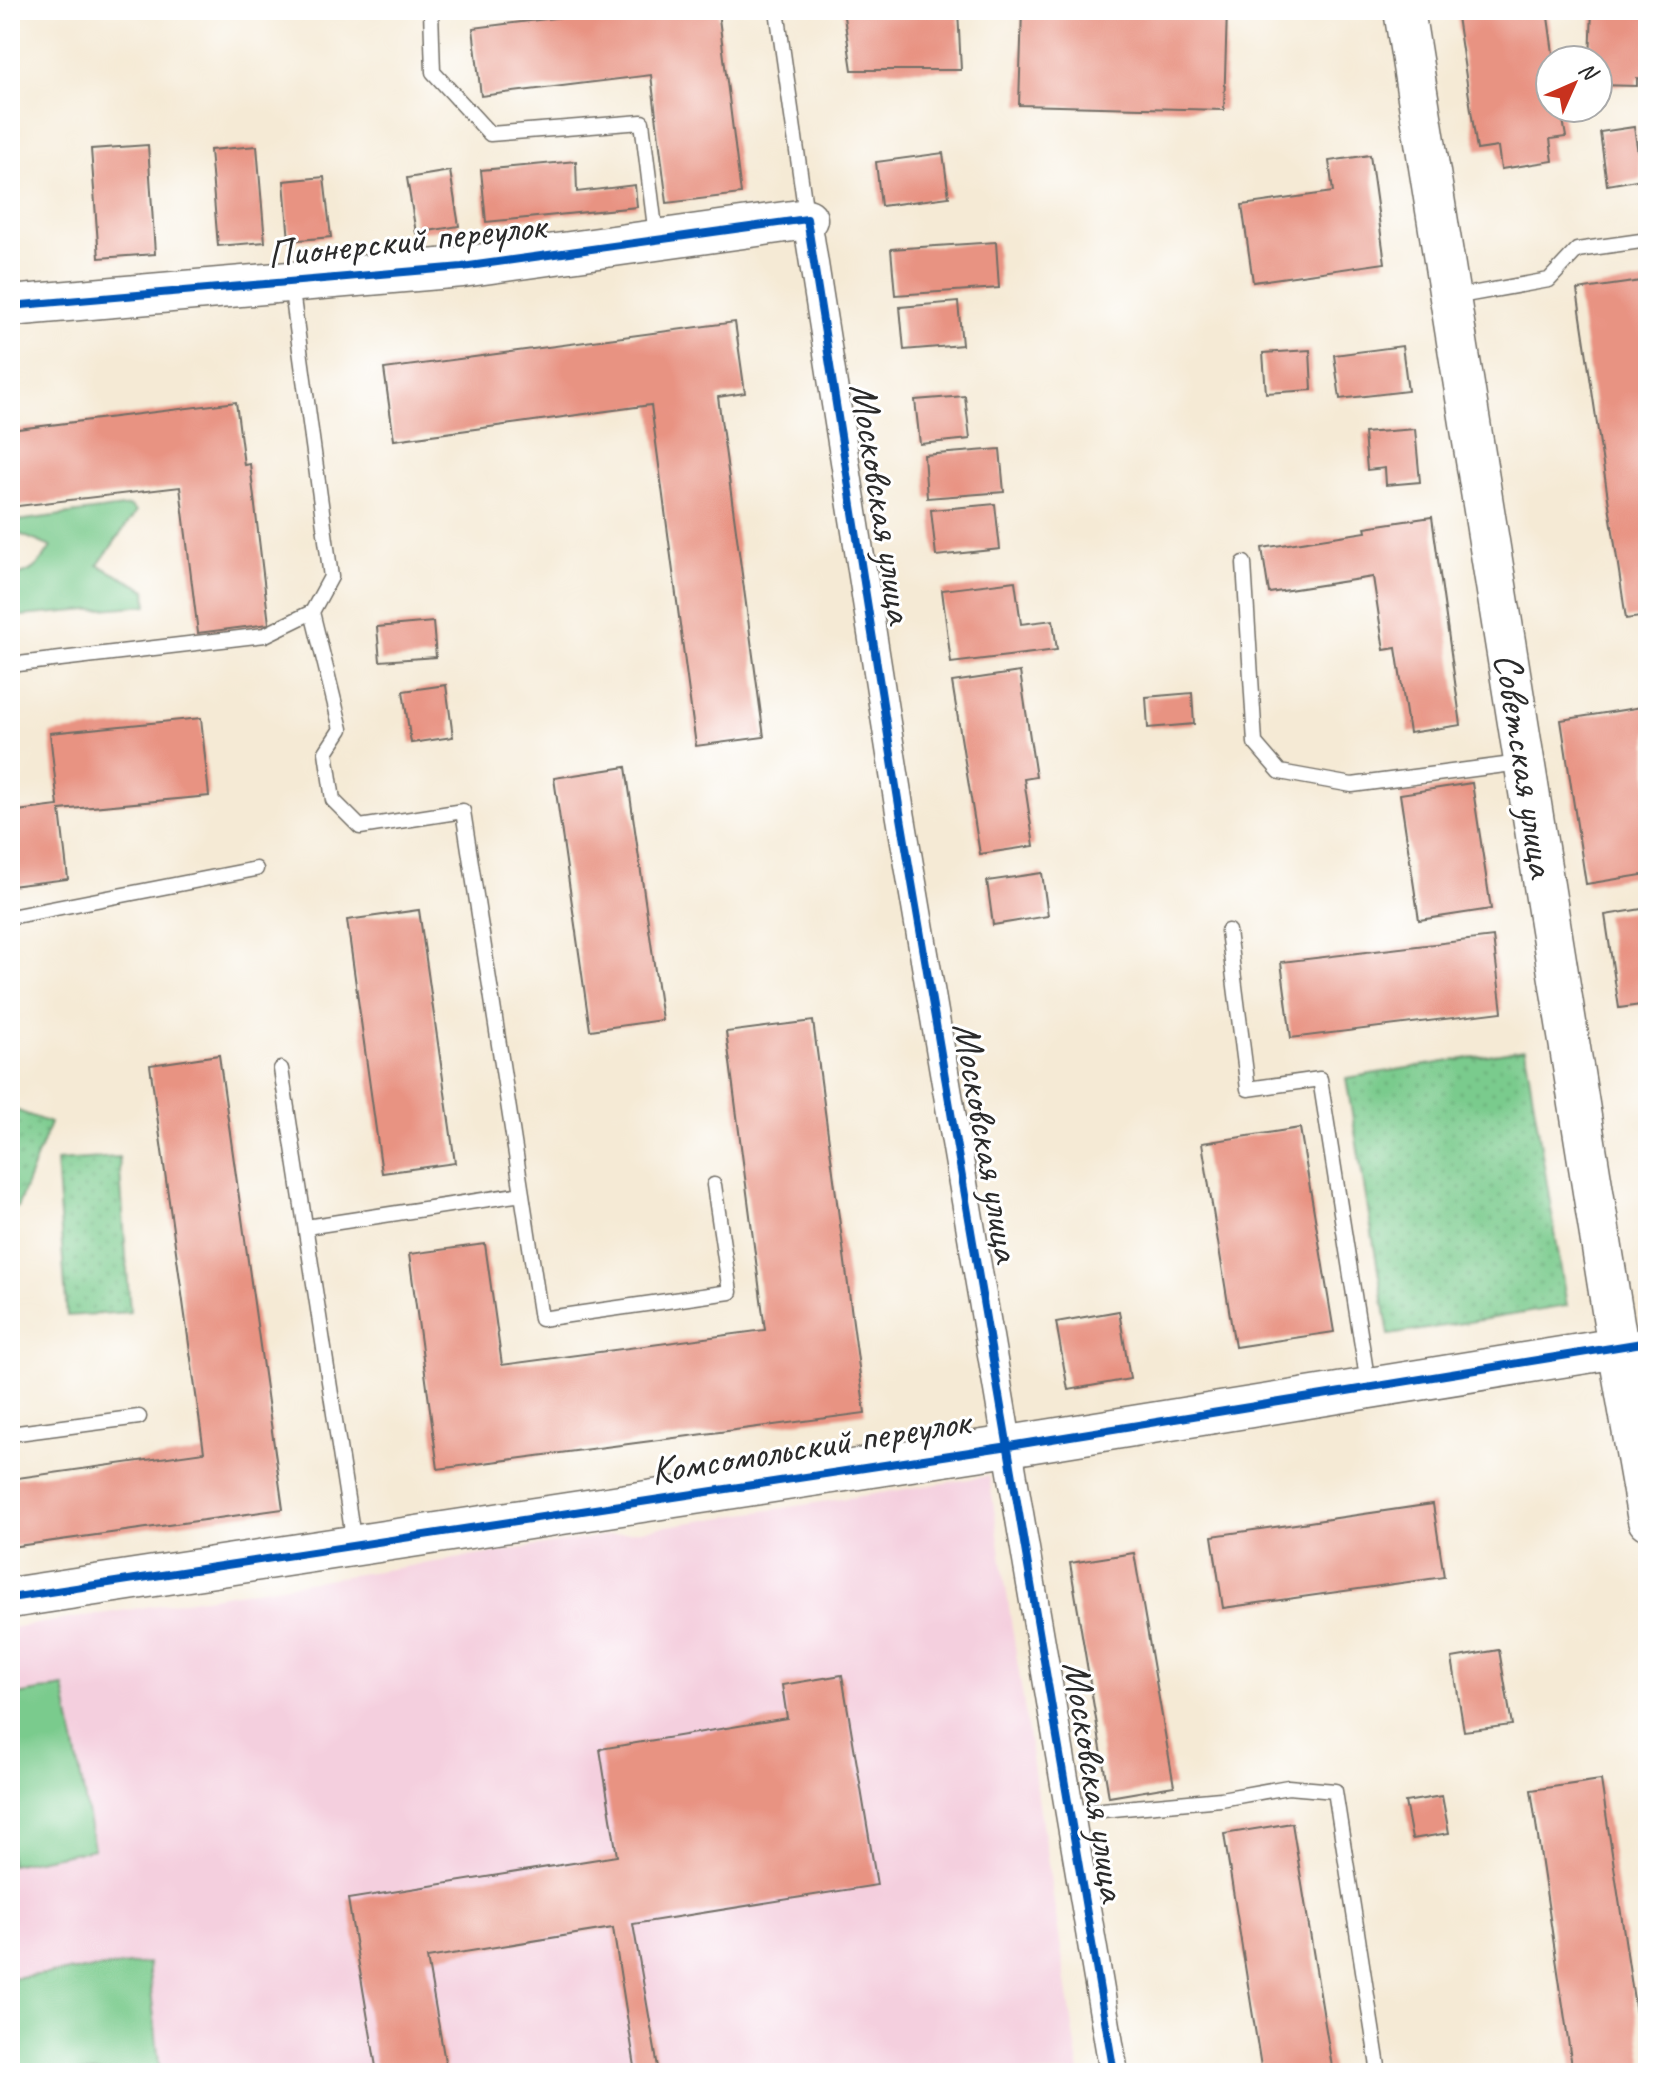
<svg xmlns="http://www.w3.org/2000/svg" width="1658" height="2083" font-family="Caveat,sans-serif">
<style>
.built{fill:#f4cfde}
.grass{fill:#7acb8d;stroke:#527b5c;stroke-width:2}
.park{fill:url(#park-dots);stroke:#527b5c;stroke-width:2}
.building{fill:#e89382}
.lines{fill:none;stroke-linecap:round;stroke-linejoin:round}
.lane-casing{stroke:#726e66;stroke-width:17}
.street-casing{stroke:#726e66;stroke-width:31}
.secondary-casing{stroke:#726e66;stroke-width:43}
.lane{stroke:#fff;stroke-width:14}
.street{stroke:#fff;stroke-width:28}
.secondary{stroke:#fff;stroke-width:40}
.cycleway-casing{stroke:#fff;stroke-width:13}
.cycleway{stroke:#0057b8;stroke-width:8}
.labels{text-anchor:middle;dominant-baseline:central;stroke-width:6;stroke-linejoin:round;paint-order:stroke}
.street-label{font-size:40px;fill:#2b2b2b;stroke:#fff}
</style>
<defs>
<pattern id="park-dots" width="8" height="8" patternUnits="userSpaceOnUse" patternTransform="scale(2)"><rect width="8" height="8" fill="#7acb8d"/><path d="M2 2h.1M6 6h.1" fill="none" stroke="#6aae7a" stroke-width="1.8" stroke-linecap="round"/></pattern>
</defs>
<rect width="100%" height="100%" fill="#fff"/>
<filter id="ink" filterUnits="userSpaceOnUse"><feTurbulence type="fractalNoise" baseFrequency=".0125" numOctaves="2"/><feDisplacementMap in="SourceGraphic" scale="16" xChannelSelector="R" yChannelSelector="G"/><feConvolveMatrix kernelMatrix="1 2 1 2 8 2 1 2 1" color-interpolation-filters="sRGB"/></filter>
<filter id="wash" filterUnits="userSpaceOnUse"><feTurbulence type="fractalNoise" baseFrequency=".006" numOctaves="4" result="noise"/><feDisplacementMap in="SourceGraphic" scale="32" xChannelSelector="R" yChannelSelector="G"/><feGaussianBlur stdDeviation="1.8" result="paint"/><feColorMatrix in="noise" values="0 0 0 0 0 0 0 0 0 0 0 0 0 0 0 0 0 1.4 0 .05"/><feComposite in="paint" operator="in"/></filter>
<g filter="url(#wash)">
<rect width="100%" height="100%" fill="#f5ead5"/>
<path class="built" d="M989 1476 1080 2073H10V1628Z"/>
<path class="grass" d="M130 506 136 512 98 565 146 590 147 605 10 617V576C31 576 40 564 51 547L10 530V522Z
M64 1687 94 1849 10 1865V1696Z
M148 1963 160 2073H10V1978Z"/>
<path class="park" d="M1525 1049 1567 1306 1389 1335 1346 1078Z
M10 1108 50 1123 17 1208 10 1205Z
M119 1157 130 1312 67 1316 56 1161Z"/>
<g id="blocks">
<path class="building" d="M620 10H718L741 194 667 203 651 75 481 96 473 28Z
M843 10H958L961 70H852Z
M1022 10H1227L1224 110 1019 105Z
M1456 10H1547L1554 60H1550V108H1561L1566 137 1550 139 1553 161 1501 169 1498 147 1477 150Z
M1592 10H1648V79L1637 78V86L1598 85V60H1590Z
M1634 127 1642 179 1607 185 1600 132Z
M148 145 155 254 99 258 91 149Z
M257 146 265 242 218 246 210 150Z
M943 153 949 197 881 206 876 162Z
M1370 155 1385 263 1253 282 1242 205 1333 192 1329 161Z
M576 161 577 192 635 185 637 207 486 222 481 170Z
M450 171 459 226 416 233 407 178Z
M324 177 331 237 289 241 284 181Z
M996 242 999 288 895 295 891 249Z
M1648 280V616L1626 619 1577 290Z
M958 302 962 345 904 350 900 307Z
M735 322 745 393 718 397 764 737 696 746 651 405 394 440 384 369Z
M1402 346 1408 391 1340 399 1334 355Z
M1310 350 1312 390 1266 393 1263 353Z
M965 396 970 439 920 444 915 400Z
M236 402 244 465 250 464 269 624 198 633 180 487 10 507V430Z
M1415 429 1420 482 1386 485 1385 468 1367 470 1364 433Z
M1000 449 1004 492 927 498 924 455Z
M995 504 1000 549 936 556 931 510Z
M1432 517 1461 725 1409 733 1396 648 1384 650 1373 577 1269 593 1262 548 1366 532 1365 527Z
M1015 581 1021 624 1053 620 1057 650 951 663 942 590Z
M433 622 436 657 380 661 377 627Z
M1020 672 1036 777 1024 779 1034 846 980 854 952 682Z
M446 685 453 737 411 743 403 691Z
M1192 693 1194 724 1148 728 1146 697Z
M1648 706V874L1586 884 1561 720Z
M201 718 209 796 60 810 68 879 10 886V812L58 806 50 733Z
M626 767 662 1020 590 1030 554 778Z
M1472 783 1491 909 1419 920 1400 794Z
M1042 873 1048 916 993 925 987 881Z
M1648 908V1004L1619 1008 1605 915Z
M419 910 455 1163 382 1173 347 920Z
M1493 937 1502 1012 1291 1038 1281 962Z
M813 1021 865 1413 438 1469 409 1254 485 1244 502 1365 765 1330 726 1032Z
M219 1055 283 1509 10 1547V1479L204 1452 150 1065Z
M1300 1128 1334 1332 1235 1347 1202 1143Z
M1119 1311 1130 1379 1068 1390 1056 1322Z
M1433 1504 1444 1577 1223 1608 1212 1536Z
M1134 1553 1174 1786 1109 1797 1070 1563Z
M1499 1650 1512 1725 1464 1731 1452 1658Z
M842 1675 877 1885 633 1924 659 2073H636L613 1928 427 1958 447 2073H377L348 1899 617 1856 600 1749 787 1718 782 1685Z
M1601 1780 1645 2073H1573L1531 1790Z
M1442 1796 1449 1833 1412 1839 1405 1802Z
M1292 1823 1299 1866 1333 2073H1262L1224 1834Z"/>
</g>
</g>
<g filter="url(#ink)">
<use href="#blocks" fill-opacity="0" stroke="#726e66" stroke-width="2"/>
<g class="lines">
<g class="lane-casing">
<path id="lane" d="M431 10 433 72 490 134 642 122 656 236
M777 10 806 215
M1454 297 1549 280 1577 250 1648 240
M1244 563 1255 743 1280 772 1352 785 1520 763
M312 612 341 729 326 752 333 800 360 827 463 811 522 1194
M10 665 265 635 312 612 331 577 291 284
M10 917 256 869
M1228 931 1248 1089 1320 1079 1368 1384
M281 1069 354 1544
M306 1227 522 1194 541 1319 730 1292 714 1185
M10 1434 139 1417
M1070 1813 1221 1799 1288 1787 1335 1791 1379 2073"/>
</g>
<g class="street-casing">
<path id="street" d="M807 219 900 812 1114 2073
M1618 1348 1648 1342"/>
</g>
<g class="secondary-casing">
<path id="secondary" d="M1404 10 1618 1348 1648 1520
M10 306 462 267 807 219
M10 1598 1009 1446 1618 1348"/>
</g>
<use href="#lane" class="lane"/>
<use href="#street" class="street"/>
<use href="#secondary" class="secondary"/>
<g class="cycleway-casing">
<path id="cycleway" d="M10 306 462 267 807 219 900 812 1114 2073
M10 1598 1009 1446 1648 1342"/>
</g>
<use href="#cycleway" class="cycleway"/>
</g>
</g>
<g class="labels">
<g class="street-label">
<text transform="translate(406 240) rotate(-6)">Пионерский переулок</text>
<text transform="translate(882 503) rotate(81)">Московская улица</text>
<text transform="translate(1525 765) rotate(81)">Советская улица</text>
<text transform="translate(987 1142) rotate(80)">Московская улица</text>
<text transform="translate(810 1446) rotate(-9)">Комсомольский переулок</text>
<text transform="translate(1095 1781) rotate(81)">Московская улица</text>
</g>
</g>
<rect width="1658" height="2083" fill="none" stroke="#fff" stroke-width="40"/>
<g transform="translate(1574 84) rotate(45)"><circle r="38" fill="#ffffff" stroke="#aaaaaa" stroke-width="2"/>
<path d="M0-6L14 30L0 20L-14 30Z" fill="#c8321e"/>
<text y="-12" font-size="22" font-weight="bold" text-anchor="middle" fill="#2b2b2b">N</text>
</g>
</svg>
